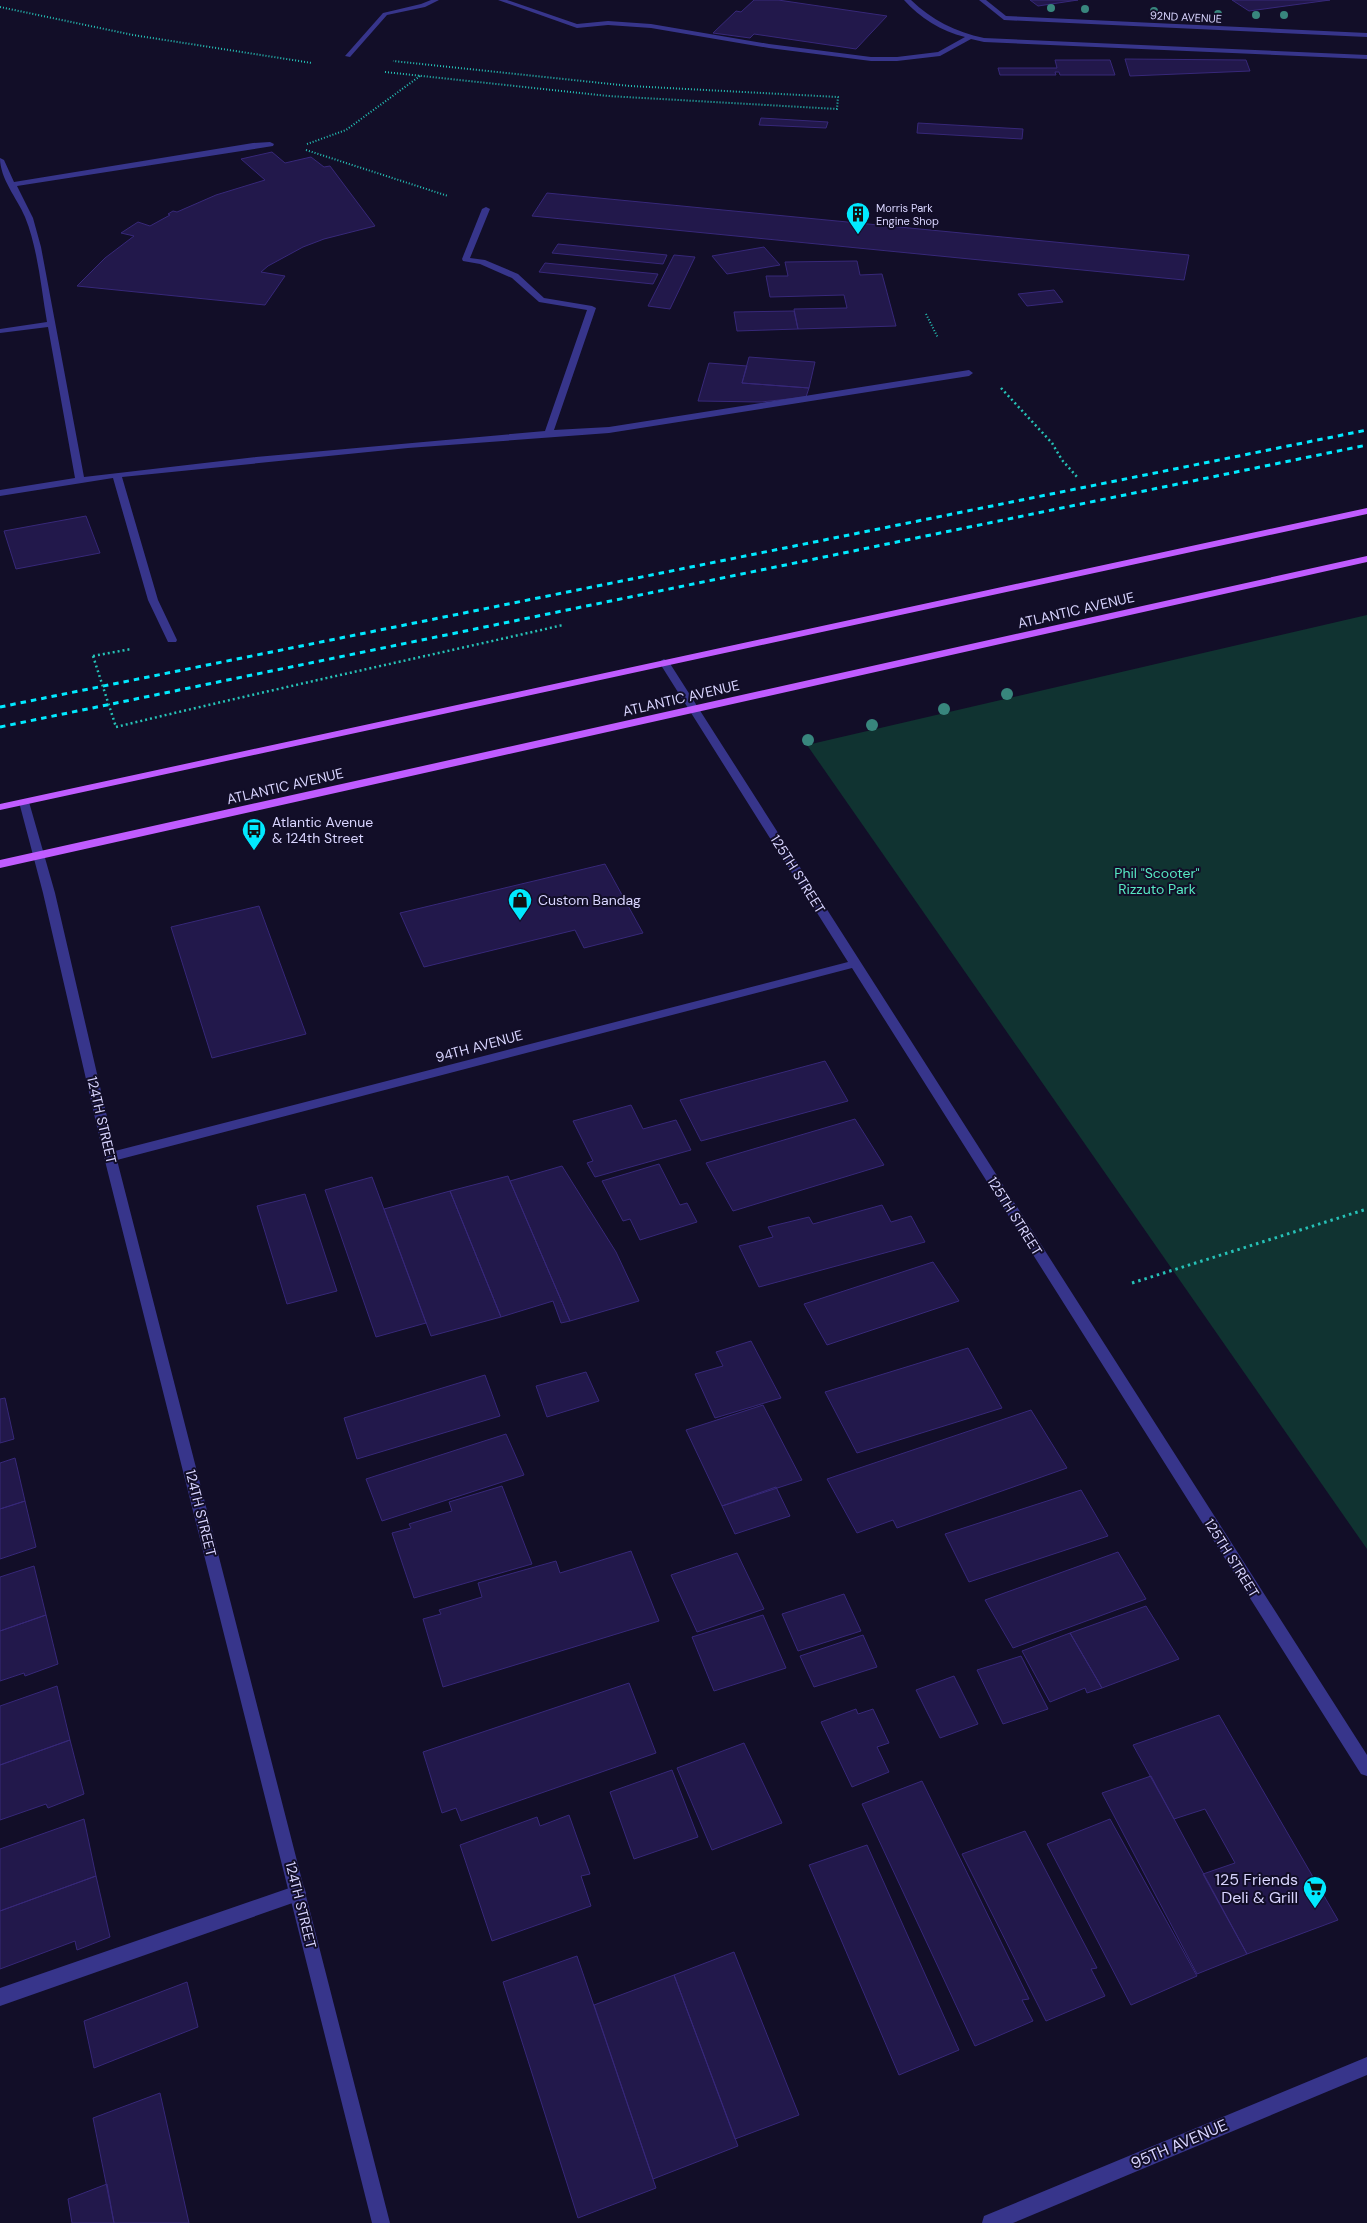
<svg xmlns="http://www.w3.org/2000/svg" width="1367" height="2223" font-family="'DM Sans',sans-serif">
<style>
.green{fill:#103331}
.building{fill:#22184b;stroke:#372879}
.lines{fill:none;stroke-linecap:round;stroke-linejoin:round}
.path-far2{stroke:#26c2b7;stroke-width:2;stroke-dasharray:1 2;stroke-linecap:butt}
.path-far1{stroke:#26c2b7;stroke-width:2.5;stroke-dasharray:2 3;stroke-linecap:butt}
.path{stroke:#26c2b7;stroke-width:3;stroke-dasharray:2.5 4;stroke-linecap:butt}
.service{fill:#37358b;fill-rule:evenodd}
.minor{fill:#37358b;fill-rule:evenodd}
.primary{fill:#c05cff;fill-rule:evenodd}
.rail{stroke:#01e9ff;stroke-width:3;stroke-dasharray:5.5 5;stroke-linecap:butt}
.path-bridge{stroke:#26c2b7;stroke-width:2.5;stroke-dasharray:2 3;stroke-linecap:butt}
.tree{fill:#38867d}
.labels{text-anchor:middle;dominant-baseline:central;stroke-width:4;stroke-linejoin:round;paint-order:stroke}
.far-street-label{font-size:11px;fill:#d9d5ff;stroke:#120e28}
.far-poi-label{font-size:11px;fill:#d9d5ff;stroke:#120e28;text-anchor:start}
.street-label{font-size:14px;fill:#d9d5ff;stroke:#120e28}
.poi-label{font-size:14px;fill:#d9d5ff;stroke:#120e28;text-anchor:start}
.park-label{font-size:14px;fill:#57e9c3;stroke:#120e28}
.near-poi-label{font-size:16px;fill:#d9d5ff;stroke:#120e28;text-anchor:end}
.near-street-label{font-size:16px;fill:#d9d5ff;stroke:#120e28}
</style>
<rect width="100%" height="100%" fill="#120e28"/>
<path class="green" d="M1367 615V1549L807 745Z"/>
<path class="building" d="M754 0H778L887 16 856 49 754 34 750 38 713 33 736 11 741 12Z
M1030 0H1078L1038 6Z
M1232 0H1330L1249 11Z
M1125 59 1246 60 1250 71 1130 76Z
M1055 60H1110L1115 75H1060L1059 72H1055L1056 75H1000L998 68H1057Z
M761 118 828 122 826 128 759 125Z
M918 123 1023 129 1022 139 917 133Z
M272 152 285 163 311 157 324 167 330 166 375 226 324 239 303 247 268 266 261 272 285 276 265 305 77 286 105 258 134 236 121 233 138 222 150 226 170 215 168 214 173 211 177 212 216 195 265 180 241 159Z
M547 193 1189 255 1184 280 532 216Z
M558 244 667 255 663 264 552 253Z
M764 247 780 265 727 274 712 256Z
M674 255 695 257 670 309 648 306Z
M857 261 860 275 882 274 896 326 798 329 794 309 847 308 844 295 770 297 766 276H788L785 262Z
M545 263 658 274 653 284 539 272Z
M1054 290 1063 302 1027 306 1018 294Z
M794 311 798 329 737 331 734 312Z
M749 357 815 362 809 388 742 383Z
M709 363 747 366 742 383 809 388 806 397 761 402 698 401Z
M86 516 100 553 16 569 4 531Z
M605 864 643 933 584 948 575 930 424 967 400 913Z
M259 906 306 1034 212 1058 171 927Z
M825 1061 848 1101 701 1141 680 1100Z
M631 1105 643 1129 676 1120 691 1150 595 1177 587 1163 593 1161 573 1121Z
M855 1119 884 1165 733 1211 706 1163Z
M659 1164 680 1205 687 1203 697 1222 640 1240 630 1219 623 1221 602 1181Z
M562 1166 616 1252 639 1301 570 1321 510 1181Z
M508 1176 510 1181 570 1321 561 1323 553 1301 501 1317 450 1191Z
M372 1177 426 1323 376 1337 325 1190Z
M450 1191 501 1317 431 1336 384 1209Z
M305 1194 337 1291 287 1304 257 1206Z
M882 1205 891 1222 911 1216 925 1242 759 1287 739 1246 773 1237 768 1227 809 1217 813 1224Z
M933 1262 959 1301 827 1345 804 1304Z
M751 1341 781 1398 715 1418 695 1374 723 1366 716 1352Z
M968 1348 1002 1408 857 1453 825 1392Z
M586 1372 599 1401 547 1417 536 1386Z
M485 1375 500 1416 357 1459 344 1418Z
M5 1398 14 1439 0 1443V1399Z
M763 1405 802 1480 722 1506 686 1430Z
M1031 1410 1067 1468 897 1528 893 1520 857 1533 827 1479Z
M506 1434 524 1475 382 1521 366 1479Z
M15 1458 25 1501 0 1509V1463Z
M502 1486 532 1564 414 1598 392 1533 411 1528 409 1524 452 1511 449 1502Z
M776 1487 790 1516 735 1534 722 1506Z
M1081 1490 1108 1536 969 1582 945 1534Z
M25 1501 36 1547 0 1559V1509Z
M631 1551 659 1621 443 1687 423 1619 441 1614 439 1610 482 1597 478 1583 556 1561 560 1573Z
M1118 1552 1146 1599 1013 1648 985 1600Z
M737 1553 764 1609 697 1632 671 1575Z
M34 1566 46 1615 0 1631V1577Z
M844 1594 861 1631 798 1651 782 1614Z
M1146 1606 1179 1659 1102 1688 1070 1633Z
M46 1615 58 1664 25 1676 24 1673 0 1681V1631Z
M763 1615 786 1668 714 1691 692 1637Z
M1070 1633 1102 1688 1087 1693 1085 1688 1050 1702 1022 1651Z
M863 1635 877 1667 814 1687 800 1656Z
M1021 1656 1048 1709 1003 1724 977 1670Z
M954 1676 978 1724 940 1738 916 1690Z
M629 1683 656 1753 461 1821 456 1808 442 1813 423 1752Z
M57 1686 70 1740 0 1765V1706Z
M856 1709 858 1714 873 1709 889 1743 877 1747 889 1772 852 1787 821 1722Z
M1219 1715 1338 1920 1247 1954 1203 1874 1235 1863 1205 1809 1174 1819 1133 1745Z
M70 1740 84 1794 48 1808 46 1804 0 1820V1765Z
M744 1743 782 1823 712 1850 677 1768Z
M672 1770 698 1837 634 1859 610 1792Z
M1151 1776 1174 1819 1247 1954 1197 1974 1102 1793Z
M922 1781 1029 1999 1022 2000 1033 2021 975 2046 862 1804Z
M569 1815 590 1874 581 1876 591 1906 492 1941 460 1845 537 1817 540 1826Z
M84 1819 96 1876 0 1911V1849Z
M1110 1819 1197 1976 1131 2005 1047 1844Z
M1025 1831 1097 1968 1091 1969 1105 1996 1046 2021 962 1854Z
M867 1845 959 2050 899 2075 809 1865Z
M96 1876 110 1937 77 1950 75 1941 0 1969V1911Z
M734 1952 799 2115 735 2139 674 1975Z
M577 1956 656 2188 578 2218 503 1982Z
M674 1975 738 2146 653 2179 594 2005Z
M187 1982 198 2027 94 2068 84 2021Z
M160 2093 189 2223H114L93 2118Z
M107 2184 114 2223H72L68 2199Z"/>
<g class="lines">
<path class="path-far2" d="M0 7 133 35 312 63
M385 72 608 96 837 109 838 97 630 86 393 61
M307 144 346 130 420 76
M306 150 448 196
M926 314 938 338"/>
<path class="path-far1" d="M1001 388 1052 443 1062 460 1077 477
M93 656 131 649
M116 727C264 691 414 659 563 625"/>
<path class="path" d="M1132 1283 1367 1209"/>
<path class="service" d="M431 0H439L425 7 387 15 350 57 345 56 383 13 421 4Z
M498 0H507L577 24 608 21 651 24 769 44 871 57H897L938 52 965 37C941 31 920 18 904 0H911C932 20 955 32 984 38L1367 55V59L984 42 971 39 940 56 897 61H871L769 48 651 28 608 25 577 28Z
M270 142 274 144 273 146 17 186 33 218 41 247 84 477 256 457 545 431 587 310 539 302 512 278 480 264 463 261 462 259 482 209 486 207 490 209 470 258 485 260 518 274 544 298 592 306 596 308 554 430 609 427 969 370 973 373 969 376 609 433 408 448 122 477 158 600 177 640 176 642H168L148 600 113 478 0 496V490L75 478 48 327 0 333V329L47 322C41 288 38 249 25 217 17 198 0 179 0 158L4 160 14 182 253 143Z
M298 1885 304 1887 306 1893 304 1899 0 2006V1988Z"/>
<path class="minor" d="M979 0H986L1006 16 1367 33V37L1004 20Z
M664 659 669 662 1367 1755V1776L1361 1774 852 968 117 1160 390 2223H372L104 1157 43 893 19 802 24 799 29 802 55 893 115 1151 848 962 659 662Z
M1367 2057V2075L1013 2223H982L984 2216Z"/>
<path class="primary" d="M1367 508V514L0 810V804Z
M1367 556V562L0 868V860Z"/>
<path class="rail" d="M0 707 1367 430
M0 727 1367 445"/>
<path class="path-bridge" d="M93 656 116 727"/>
</g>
<g class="tree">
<circle cx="1051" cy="8" r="4"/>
<circle cx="1085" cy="9" r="4"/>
<circle cx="1154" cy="11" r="4"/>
<circle cx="1218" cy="14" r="4"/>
<circle cx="1256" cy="15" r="4"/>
<circle cx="1284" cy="15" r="4"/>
<circle cx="1007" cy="694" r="6"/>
<circle cx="944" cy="709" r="6"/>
<circle cx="872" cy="725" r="6"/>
<circle cx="808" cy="740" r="6"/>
</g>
<defs>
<g id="building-pin" transform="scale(1.25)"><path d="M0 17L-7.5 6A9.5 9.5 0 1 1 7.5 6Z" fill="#01e9ff" stroke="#120e28"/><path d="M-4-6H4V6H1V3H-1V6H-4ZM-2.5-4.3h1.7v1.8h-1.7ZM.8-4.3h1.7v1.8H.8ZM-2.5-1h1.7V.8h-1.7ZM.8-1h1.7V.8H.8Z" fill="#111"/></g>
<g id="bus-pin" transform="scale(1.25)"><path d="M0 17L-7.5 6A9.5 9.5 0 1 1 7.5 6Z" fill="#01e9ff" stroke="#120e28"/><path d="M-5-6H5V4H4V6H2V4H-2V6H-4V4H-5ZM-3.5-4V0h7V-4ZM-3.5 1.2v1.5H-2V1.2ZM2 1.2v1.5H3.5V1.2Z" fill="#111"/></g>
<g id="shop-pin" transform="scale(1.25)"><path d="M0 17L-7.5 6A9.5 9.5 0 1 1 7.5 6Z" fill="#01e9ff" stroke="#120e28"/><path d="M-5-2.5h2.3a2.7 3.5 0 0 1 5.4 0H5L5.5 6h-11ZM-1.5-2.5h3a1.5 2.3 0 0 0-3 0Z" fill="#111"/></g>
<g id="supermarket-pin" transform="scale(1.25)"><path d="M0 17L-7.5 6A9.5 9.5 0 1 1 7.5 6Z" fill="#01e9ff" stroke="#120e28"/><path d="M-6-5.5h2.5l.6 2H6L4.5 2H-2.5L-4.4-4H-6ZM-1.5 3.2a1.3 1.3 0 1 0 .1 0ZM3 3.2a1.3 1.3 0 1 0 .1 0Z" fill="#111"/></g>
</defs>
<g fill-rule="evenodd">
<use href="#building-pin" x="858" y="214"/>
<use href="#bus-pin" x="254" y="830"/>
<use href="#shop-pin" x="520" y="900"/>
<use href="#supermarket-pin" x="1315" y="1888"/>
</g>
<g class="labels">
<g class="far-street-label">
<text transform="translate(1186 17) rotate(3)">92ND AVENUE</text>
</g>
<g class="far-poi-label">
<text x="876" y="208">Morris Park<tspan x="876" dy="13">Engine Shop</tspan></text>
</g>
<g class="street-label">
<text transform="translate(1076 610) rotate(-13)">ATLANTIC AVENUE</text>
<text transform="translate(681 698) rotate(-13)">ATLANTIC AVENUE</text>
<text transform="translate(285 786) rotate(-13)">ATLANTIC AVENUE</text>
<text transform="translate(798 874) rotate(58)">125TH STREET</text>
<text transform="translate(479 1046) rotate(-15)">94TH AVENUE</text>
<text transform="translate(102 1120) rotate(77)">124TH STREET</text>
<text transform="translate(1015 1216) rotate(58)">125TH STREET</text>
<text transform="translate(201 1513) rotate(76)">124TH STREET</text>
<text transform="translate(1232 1558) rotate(58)">125TH STREET</text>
<text transform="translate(301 1905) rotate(76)">124TH STREET</text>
</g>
<g class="poi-label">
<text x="272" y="822">Atlantic Avenue<tspan x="272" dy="16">&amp; 124th Street</tspan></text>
<text x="538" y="900">Custom Bandag</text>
</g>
<g class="park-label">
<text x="1157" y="873">Phil "Scooter"<tspan x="1157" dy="16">Rizzuto Park</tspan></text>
</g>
<g class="near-poi-label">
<text x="1298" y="1879">125 Friends<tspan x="1298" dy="18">Deli &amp; Grill</tspan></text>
</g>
<g class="near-street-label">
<text transform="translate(1179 2144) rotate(-23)">95TH AVENUE</text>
</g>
</g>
</svg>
